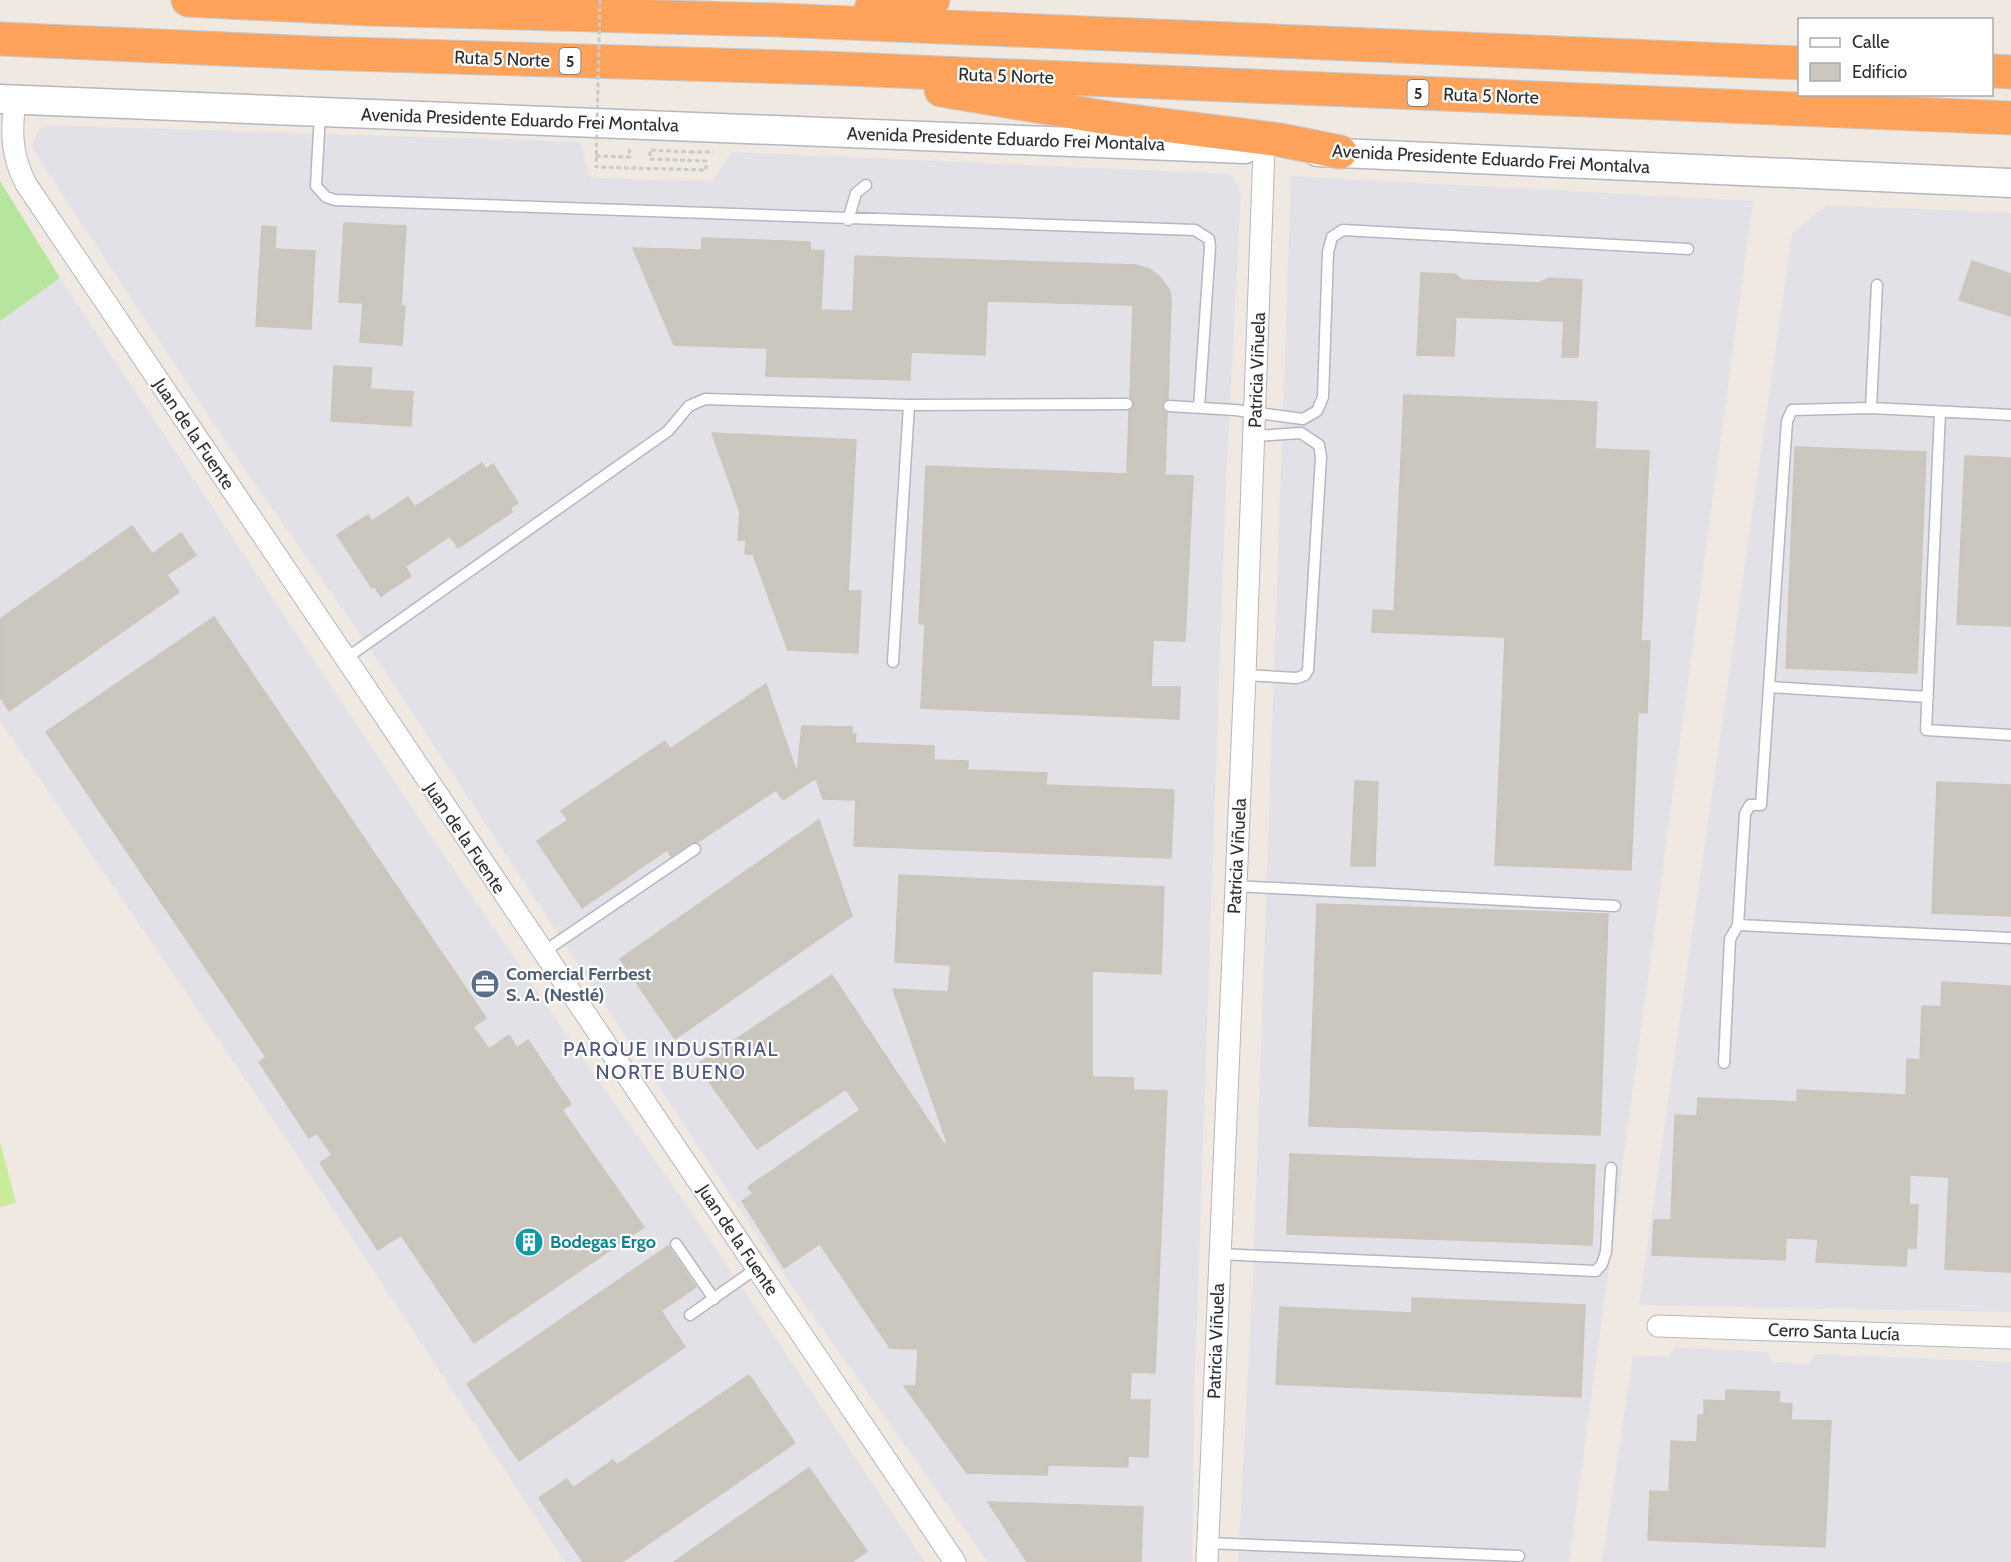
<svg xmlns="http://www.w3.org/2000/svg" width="2011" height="1562" font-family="Cabin,sans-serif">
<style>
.industrial{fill:#e3e1e8}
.green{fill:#b6e59e}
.pitch{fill:#c9ec9a}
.building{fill:#cbc7bf;stroke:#cbc5ba;stroke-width:1.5}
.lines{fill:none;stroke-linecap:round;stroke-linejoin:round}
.lane-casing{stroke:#b4b7c1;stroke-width:13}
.street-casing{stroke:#b4b7c1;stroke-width:23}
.secondary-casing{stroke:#b4b7c1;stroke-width:31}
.highway-casing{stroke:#c9c9c9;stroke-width:35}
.path{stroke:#c9c9c9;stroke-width:3;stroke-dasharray:4.5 3;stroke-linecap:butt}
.lane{stroke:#fff;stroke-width:10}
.street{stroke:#fff;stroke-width:21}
.secondary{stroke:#fff;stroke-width:28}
.highway{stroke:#ffa35c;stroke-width:33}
.path-bridge{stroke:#c9c9c9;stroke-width:3;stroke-dasharray:4.5 3;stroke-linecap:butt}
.labels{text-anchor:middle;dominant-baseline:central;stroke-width:4.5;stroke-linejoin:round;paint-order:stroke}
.shield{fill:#fff;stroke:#6d6d6d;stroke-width:1.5}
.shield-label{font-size:16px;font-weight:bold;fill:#2e2e2e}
.street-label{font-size:18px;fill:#2e2e2e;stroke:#fff}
.service-label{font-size:18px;font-weight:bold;fill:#4e5e75;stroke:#fff;text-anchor:start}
.culture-label{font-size:18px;font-weight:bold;fill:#0d838f;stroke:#fff;text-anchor:start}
.neighbourhood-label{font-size:20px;letter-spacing:1.5px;fill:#4d5680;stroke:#fff}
</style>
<rect width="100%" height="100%" fill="#efe9e1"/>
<path class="industrial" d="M43 125 580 142 590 178 712 181 732 152 1231 174 1241 192 1226 484 1195 1375 1192 1562H988L771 1257 367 644 230 448 45 168 32 147 35 136Z
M1291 176 1753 201 1569 1562H1238L1253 1275Z
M1827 205 2011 213V1312L1639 1305 1792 233Z
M60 278 421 821 577 1050 692 1213 925 1562H565L304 1165 0 721V321Z
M1675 1347 1768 1352 1772 1362 1809 1364 1814 1354 2011 1362V1562H1602L1633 1355 1669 1356Z"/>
<path class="green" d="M0 181 60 278 0 321Z"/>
<path class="pitch" d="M0 1141 16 1203 0 1207Z"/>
<path class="building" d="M344 223 406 226 401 306H405L402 345 360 342 363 303 339 302Z
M262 226 276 227 275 249 315 251 311 329 256 326Z
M702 238 810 242V250L824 251 821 310 853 311 855 256 1136 265 1149 269 1159 276 1170 291 1171 300 1168 399 1162 406 1167 413 1165 475 1193 476 1185 641 1153 640 1151 687H1180L1179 719 921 708 925 624H919L926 466 1127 474 1129 411 1134 405 1130 397 1133 305 987 301 985 355 911 352 910 380 766 376 767 348 674 345 633 248 702 250Z
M1972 261 2011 274V316L1959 300Z
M1421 273 1455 274 1462 280 1539 283 1549 278 1582 280 1578 357H1562L1564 321 1456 317 1454 356 1417 355Z
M334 366 372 368 370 389 413 392 411 426 331 421Z
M1404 395 1597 402 1595 449 1649 451 1641 641H1650L1647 713 1638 712 1631 870 1495 865 1505 637 1372 632 1373 610 1394 611Z
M712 433 856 440 848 591H861L858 653 788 650 753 554H745L746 540H738L740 512Z
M1795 447 1926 452 1917 673 1786 668Z
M1965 456 2011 458V626L1957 624Z
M482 463 486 469 493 464 518 503 510 508 512 512 458 548 450 536 405 567 411 576 381 596 375 587 372 588 337 535 368 515 372 521 408 497 415 507Z
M132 526 152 554 181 533 196 555 167 575 179 592 9 711 0 697V619Z
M214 617 486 1018 473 1027 489 1049 509 1035 517 1048 528 1040 571 1104 562 1110 644 1227 474 1343 401 1235 378 1250 320 1163 332 1155 317 1133 309 1138 259 1062 266 1057 46 732Z
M766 684 797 773 802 726 852 727V734H856L855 743 934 746V760L968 761V770L1047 773 1046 785 1174 790 1171 858 854 846 856 800 823 799 816 778 783 800 776 790 698 842 691 843 671 856 667 850 582 908 537 841 568 820 561 811 665 741 670 749Z
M1355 781 1378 782 1375 866H1351Z
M1937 782 2011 785V916L1932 913Z
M819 820 852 916 675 1039 620 959Z
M899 875 1164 887 1161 974 1092 971V1077L1134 1078 1133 1090 1167 1091 1155 1373 1131 1372 1130 1400H1150L1148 1457 1128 1456V1467L1048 1465 1047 1475 967 1473 904 1386H916L918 1349 890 1348 820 1244 784 1268 742 1201 753 1194 748 1187 860 1110 846 1089 757 1149 697 1065 832 975 944 1144 947 1142 893 989 948 992 951 965 895 962Z
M1317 904 1608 914 1600 1135 1309 1126Z
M1942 982 2011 986V1272L1945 1269 1949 1177 1910 1175 1909 1205H1918L1916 1248H1907L1906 1266 1816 1262 1818 1239 1786 1238 1785 1260 1652 1255 1654 1220H1671L1675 1115 1697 1116 1698 1098 1797 1102V1090L1906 1095 1907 1059 1920 1060 1922 1006 1941 1007Z
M1290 1154 1595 1165 1592 1245 1287 1234Z
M668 1246 696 1287 661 1311 685 1347 519 1461 467 1384Z
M1412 1298 1585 1305 1581 1397 1276 1384 1280 1307 1412 1313Z
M749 1375 795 1443 622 1562H583L539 1498 567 1479 573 1488 613 1460 617 1465Z
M1726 1390 1780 1392 1779 1403 1792 1404 1791 1420 1831 1421 1825 1547 1648 1540 1650 1491 1669 1492 1671 1441 1697 1442 1698 1415H1704V1400L1726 1401Z
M809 1468 867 1551 852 1562H674Z
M988 1502 1143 1507 1141 1562H1027Z"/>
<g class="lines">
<g class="lane-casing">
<path id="lane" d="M320 113 316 186 326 197 335 200 1195 230 1209 239 1210 247 1199 408
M848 220 856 193 866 185
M1877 285 1871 408 2011 415
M1169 406 1235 410 1303 419 1317 411 1323 397 1328 252 1332 237 1343 230 1688 249
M1871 408 1792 410 1787 421 1761 805H1750L1745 814 1738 925 2011 938
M1940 412 1926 730 2011 735
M345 659 668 431 689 406 705 399 909 405 1127 404
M893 662 909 405
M1245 675 1297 678 1305 675 1308 670 1321 457 1319 445 1301 433 1255 436
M1770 687 1928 697
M1235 886 1615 906
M542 953 695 849
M1724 1063 1730 939 1738 925
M676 1244 714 1299
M1219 1254 1596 1271 1602 1264 1606 1252 1611 1168
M690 1315 757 1268
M1208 1543 1519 1556"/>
</g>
<g class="street-casing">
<path id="street" d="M15 100C11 132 11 155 26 184L955 1562
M1658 1326 2011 1338
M1207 1562 1245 675 1264 150"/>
</g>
<g class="secondary-casing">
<path id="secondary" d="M0 99 1245 149
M1318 152 2011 183"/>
</g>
<g class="highway-casing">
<path id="highway" d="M188 0 368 9 777 20 1800 63
M871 9 933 0
M0 39 315 53 824 68 2011 118
M1992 71 2011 72
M941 90 1108 118 1280 140 1340 152"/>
</g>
<path class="path" d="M690 152H713
M596 156 630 157 629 147"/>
<use href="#lane" class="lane"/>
<use href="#street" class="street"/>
<use href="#secondary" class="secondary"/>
<use href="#highway" class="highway"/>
<path class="path-bridge" d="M600 0 596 167 706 170V161L650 159V150L690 152"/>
</g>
<defs>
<g id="office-disc" transform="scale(1.5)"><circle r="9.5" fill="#5c6f8a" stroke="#fff"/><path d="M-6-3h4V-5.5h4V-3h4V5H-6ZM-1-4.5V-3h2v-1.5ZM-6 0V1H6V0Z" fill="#fff"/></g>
<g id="building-disc" transform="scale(1.5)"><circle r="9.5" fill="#0f9aa8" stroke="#fff"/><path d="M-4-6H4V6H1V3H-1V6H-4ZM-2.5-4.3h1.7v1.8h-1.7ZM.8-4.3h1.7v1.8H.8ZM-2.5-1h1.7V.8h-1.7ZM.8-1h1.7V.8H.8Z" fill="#fff"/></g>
</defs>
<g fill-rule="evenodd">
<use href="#office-disc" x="485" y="984"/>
<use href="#building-disc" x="529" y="1242"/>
</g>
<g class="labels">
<g class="shield">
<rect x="559.5" y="48" width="21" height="26" rx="4.5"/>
<rect x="1407.5" y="80" width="21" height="26" rx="4.5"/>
</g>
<g class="shield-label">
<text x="570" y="61">5</text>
<text x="1418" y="93">5</text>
</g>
<g class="street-label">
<text transform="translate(502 59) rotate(2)">Ruta 5 Norte</text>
<text transform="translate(1006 76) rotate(2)">Ruta 5 Norte</text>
<text transform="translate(1491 96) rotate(2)">Ruta 5 Norte</text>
<text transform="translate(520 120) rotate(2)">Avenida Presidente Eduardo Frei Montalva</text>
<text transform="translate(1006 139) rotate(2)">Avenida Presidente Eduardo Frei Montalva</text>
<text transform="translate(1491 159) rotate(3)">Avenida Presidente Eduardo Frei Montalva</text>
<text transform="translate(1257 370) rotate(-88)">Patricia Viñuela</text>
<text transform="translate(194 434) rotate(56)">Juan de la Fuente</text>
<text transform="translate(465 838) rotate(56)">Juan de la Fuente</text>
<text transform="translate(1237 856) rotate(-87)">Patricia Viñuela</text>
<text transform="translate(738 1240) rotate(56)">Juan de la Fuente</text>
<text transform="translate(1834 1332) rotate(2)">Cerro Santa Lucía</text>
<text transform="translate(1216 1341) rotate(-88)">Patricia Viñuela</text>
</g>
<g class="service-label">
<text x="506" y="974">Comercial Ferrbest<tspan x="506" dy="21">S. A. (Nestlé)</tspan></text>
</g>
<g class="culture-label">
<text x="550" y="1242">Bodegas Ergo</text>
</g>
<g class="neighbourhood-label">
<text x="671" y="1049">PARQUE INDUSTRIAL<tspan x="671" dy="23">NORTE BUENO</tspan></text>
</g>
</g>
<rect x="1798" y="18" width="195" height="78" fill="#ffffff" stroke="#ababab" stroke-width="1.5"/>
<rect x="1810" y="38" width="30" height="9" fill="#ffffff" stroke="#ababab" stroke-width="1.5"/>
<text x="1852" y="48" font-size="18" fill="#2e2e2e">Calle</text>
<rect x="1810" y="63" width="30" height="18" fill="#cbc7bf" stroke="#ababab" stroke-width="1.5"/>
<text x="1852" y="78" font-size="18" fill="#2e2e2e">Edificio</text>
</svg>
